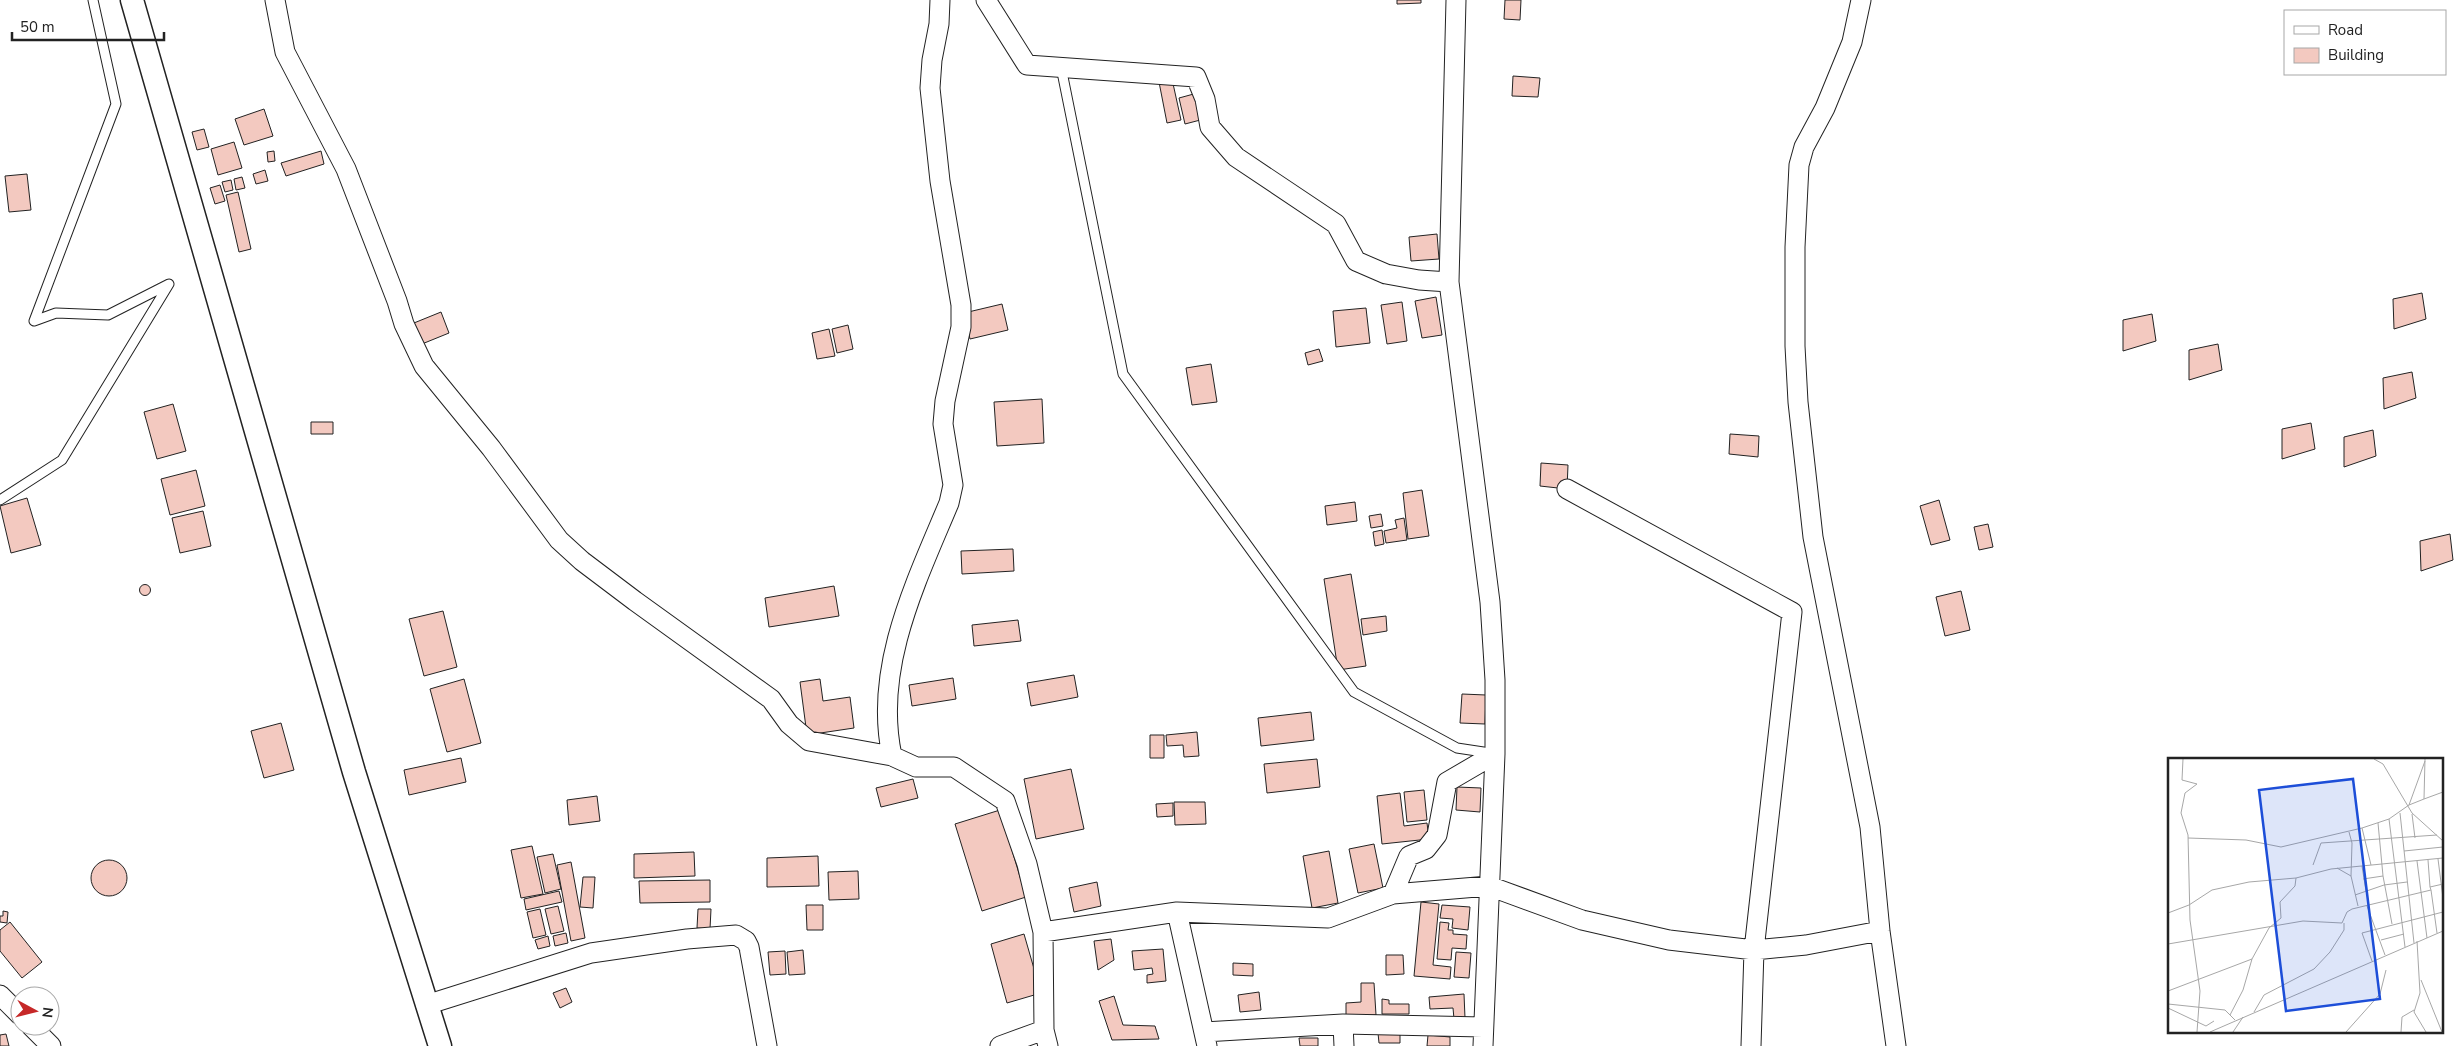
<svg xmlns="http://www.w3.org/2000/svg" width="2456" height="1046" font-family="'Nunito Sans',sans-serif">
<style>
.building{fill:#f3c9c0;stroke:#222}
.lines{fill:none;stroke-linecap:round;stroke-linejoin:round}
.service-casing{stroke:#222;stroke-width:11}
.minor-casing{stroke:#222;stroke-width:21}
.tertiary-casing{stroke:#222;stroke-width:25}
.service{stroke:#fff;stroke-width:9}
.minor{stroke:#fff;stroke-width:19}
.tertiary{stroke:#fff;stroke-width:22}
.inset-road{fill:none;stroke:#a7a7a7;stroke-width:1}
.view{fill:#1d4ed8;fill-opacity:0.15;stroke:#1d4ed8;stroke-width:2.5}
.inset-edge{fill:none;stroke:#222;stroke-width:2.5}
</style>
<rect width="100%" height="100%" fill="#fff"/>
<path class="building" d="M1397 0H1421V3L1397 4Z
M1505 0H1521L1520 20 1504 19Z
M1513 76 1540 78 1538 97 1512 96Z
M1172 79 1181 120 1167 123 1159 82Z
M1201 92 1208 118 1185 124 1179 98Z
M264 109 273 136 244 145 235 119Z
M204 129 209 147 197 150 192 132Z
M234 142 242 168 218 175 211 149Z
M274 151 275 161 268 162 267 152Z
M321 151 324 164 286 176 281 163Z
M265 170 268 181 256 184 253 174Z
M27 174 31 210 9 212 5 176Z
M242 177 245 188 236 190 234 179Z
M231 180 233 190 225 192 222 182Z
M220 185 225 201 215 204 210 188Z
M238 192 251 249 239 252 226 195Z
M1437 234 1439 259 1411 261 1409 237Z
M2422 293 2426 319 2394 329 2393 299Z
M1436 297 1442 335 1422 338 1415 301Z
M1402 302 1407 341 1387 344 1381 305Z
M1002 304 1008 330 970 339 964 313Z
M1366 308 1370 343 1336 347 1333 311Z
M441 312 449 333 417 346 409 325Z
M2152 314 2156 341 2123 351V320Z
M848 325 853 349 837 353 832 329Z
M829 329 835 356 817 359 812 333Z
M2218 344 2222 370 2189 380V350Z
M1319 349 1323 361 1308 365 1305 353Z
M1211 364 1217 402 1192 405 1186 368Z
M2412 372 2416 398 2384 409 2383 378Z
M1042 399 1044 443 997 446 994 402Z
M173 404 186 451 157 459 144 412Z
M311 422H333V434H311Z
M2311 423 2315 449 2282 459V429Z
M2373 430 2376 456 2344 467V437Z
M1730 434 1759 436 1758 457 1729 454Z
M1541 463 1568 465 1567 489 1540 486Z
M196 470 205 506 170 515 161 479Z
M1422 490 1429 536 1408 539 1403 493Z
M27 498 41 545 11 553 0 506Z
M1939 500 1950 540 1931 545 1920 506Z
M1355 502 1357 521 1327 525 1325 506Z
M203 511 211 546 180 553 172 518Z
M1381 514 1383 526 1371 528 1369 516Z
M1404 518 1407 540 1386 543 1384 531 1397 528 1395 520Z
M1988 524 1993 547 1979 550 1974 527Z
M1382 530 1384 544 1375 546 1373 532Z
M2450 534 2453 560 2421 571 2420 541Z
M1013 549 1014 571 962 574 961 551Z
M1351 574 1366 666 1338 670 1324 579Z
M139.5 590a5.5 5.5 0 1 1 11 0a5.5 5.5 0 1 1-11 0Z
M834 586 839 616 769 627 765 598Z
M1961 591 1970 630 1945 636 1936 597Z
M443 611 457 667 424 676 409 619Z
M1386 616 1387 631 1363 635 1361 619Z
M1018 620 1021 641 974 646 972 625Z
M1074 675 1078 697 1031 706 1027 683Z
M953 678 956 699 912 706 909 685Z
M464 679 481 743 447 752 430 689Z
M820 679 823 701 850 697 854 728 807 735 800 682Z
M1462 694 1486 695 1485 724 1460 723Z
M1311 712 1314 740 1261 746 1258 718Z
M281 723 294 770 264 778 251 731Z
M1197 732 1199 756 1184 757 1183 745 1167 746 1166 735Z
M1150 735H1164V758H1150Z
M461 758 466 782 409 795 404 770Z
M1317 759 1320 787 1267 793 1264 764Z
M1071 769 1084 829 1036 839 1024 779Z
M913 779 918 798 881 807 876 788Z
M1457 787 1481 788 1480 812 1456 810Z
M1424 790 1427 820 1407 822 1404 792Z
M1400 793 1404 826 1427 823 1429 839 1382 844 1377 796Z
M597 796 600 821 569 825 567 800Z
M1174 802H1205L1206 824 1175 825Z
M1173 803V816L1157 817 1156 804Z
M1000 810 1026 897 982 911 955 824Z
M1374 844 1383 888 1358 893 1349 849Z
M532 846 543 894 521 898 511 850Z
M1329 851 1338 903 1312 908 1303 856Z
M694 852 695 876 634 878V854Z
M553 854 561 889 545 893 537 857Z
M818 856 819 886 767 887V858Z
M91 878a18 18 0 1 1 36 0a18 18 0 1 1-36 0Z
M571 862 585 938 571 941 557 865Z
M858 871 859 899 829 900 828 872Z
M583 877H595L593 908 580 907Z
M710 880V902L640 903 639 881Z
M1097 882 1101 906 1074 912 1069 888Z
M559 891 562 902 526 910 524 899Z
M1421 902 1439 904 1433 965 1451 967 1450 979 1414 976Z
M806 905H823V930H807Z
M1442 905 1470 907 1468 930 1452 928 1453 919 1440 918Z
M558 906 564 931 551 934 545 909Z
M540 909 546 935 533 938 527 912Z
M698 909H711L710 929 697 928Z
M3 911 8 912 7 923 0 922V916H3Z
M10 922 42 962 22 978 0 951V930Z
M1440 922 1449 923 1448 930H1453V934L1467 935 1466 949 1452 948 1451 960 1437 959Z
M566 933 568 943 555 946 553 936Z
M1024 934 1041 993 1007 1003 991 944Z
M548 936 550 946 538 949 535 940Z
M1111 939 1114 960 1098 970 1094 941Z
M1163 949 1166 981 1147 983V975L1153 974 1152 968 1134 970 1132 951Z
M803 950 805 974 789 975 787 952Z
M785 951 786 974 770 975 768 952Z
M1456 952 1471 953 1469 978 1454 977Z
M1386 955H1403L1404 974 1386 975Z
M1233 963 1253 964V976L1233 975Z
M1361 983H1374L1376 1015 1346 1016V1003L1361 1002Z
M566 988 572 1002 560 1008 553 993Z
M1259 992 1261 1010 1240 1012 1238 995Z
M1464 994 1465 1018 1454 1019 1453 1008 1430 1009 1429 997Z
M1114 996 1123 1025 1155 1026 1159 1039 1112 1040 1099 1001Z
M1382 999 1389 1000V1004H1409V1014H1382Z
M1400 1032V1043H1379L1378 1033Z
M6 1034 9 1046H0V1035Z
M1428 1035 1450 1037V1046H1427Z
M1299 1038H1318V1046H1300Z"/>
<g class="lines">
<g class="service-casing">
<path id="service" d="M1061 67 1123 374 1354 692 1457 748 1490 753
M0 500 62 460 169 284 108 315 56 313 34 321 116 104 93 0"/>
</g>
<g class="minor-casing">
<path id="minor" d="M275 0 285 52 346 169 397 301 404 324 424 366 491 448 559 540 582 561 635 601 771 699 789 724 809 741 892 756
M940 0 939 24 932 60 930 88 940 181 961 305V327L945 401 943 424 953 485 949 503C916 582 873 668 892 756L916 767H954L1005 801 1027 864 1043 932 1044 1030 1048 1046
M986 0 1027 65 1196 77 1205 99 1210 127 1236 157 1336 224 1356 261 1386 274 1419 280 1449 282
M1456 0 1449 282 1490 602 1495 680V754L1483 1046
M1861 0 1852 42 1825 108 1804 147 1799 165 1795 247V346L1798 402 1813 537 1870 827 1880 931 1896 1046
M1567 489 1792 612 1754 950 1751 1046
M1393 894 1489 886 1582 920 1669 940 1754 950 1806 945 1880 931
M1177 912 1207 1046
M1043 932 1177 912 1328 918 1393 894 1409 856 1426 849 1437 835 1447 782 1495 754
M0 995 20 1015
M426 1005 591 953 687 939 736 935 746 941 749 947 767 1046
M1343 1024 1344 1046
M31 1026 51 1046
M1204 1032 1343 1024 1483 1027
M1000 1046 1044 1030"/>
</g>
<g class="tertiary-casing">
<path id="tertiary" d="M132 0 354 772 440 1046"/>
</g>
<use href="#service" class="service"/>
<use href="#minor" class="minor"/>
<use href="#tertiary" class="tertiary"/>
</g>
<g transform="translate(2168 758)">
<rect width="275" height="275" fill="#fff"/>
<path class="inset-road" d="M15 1 14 22 29 26 17 35 13 55 20 77 22 162 32 233 29 274M206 1 215 6 244 55 275 83M256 41 275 34M241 47 257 3M232 55 246 185M244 56 247 80M221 61 237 189M210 65 215 118 224 166M194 70 203 107M181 74 184 85 183 118M20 80 78 82 113 89 194 70 221 61 241 47 256 41 257 1M236 93 275 89M270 101 275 140M260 102 262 129M249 103 259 180M145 107 153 85 269 77M194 108 198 133M169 110 183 118 190 148M195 121 215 118M263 132 269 175M187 137 216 127 239 124M199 148 217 197M0 155 21 147 44 132 81 124 128 120 163 111 275 100M213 182 236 176M249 183 252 235 246 254 258 274M0 186 135 163 174 165 179 154 184 151 263 132 262 129 275 126M204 203 194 175 275 154M253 222 274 274M0 233 84 201M0 246 57 252 67 262M0 250 38 268 46 263M86 254 96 237 146 211 162 194 176 172V165M62 257 75 232 84 201 101 170 113 160 112 144 127 128 128 120M42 274 275 173M65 274 75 259M178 274 212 236 218 212M233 274 234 259 246 252"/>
<path class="view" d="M185 21 212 241 118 253 91 32Z"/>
<rect width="275" height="275" class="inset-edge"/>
</g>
<rect x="2284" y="10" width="162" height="65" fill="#ffffff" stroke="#a7a7a7"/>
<rect x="2294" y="26" width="25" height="8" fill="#ffffff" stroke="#a7a7a7"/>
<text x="2328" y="35" font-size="15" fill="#222222">Road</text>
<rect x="2294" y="48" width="25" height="15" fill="#f3c9c0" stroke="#a7a7a7"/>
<text x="2328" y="60" font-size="15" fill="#222222">Building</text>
<g transform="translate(35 1011) rotate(97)"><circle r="24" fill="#ffffff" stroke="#a7a7a7"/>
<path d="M0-4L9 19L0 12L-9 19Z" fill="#c62828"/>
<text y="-8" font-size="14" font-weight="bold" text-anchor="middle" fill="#222222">N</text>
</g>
<path d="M12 32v8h152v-8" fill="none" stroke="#222222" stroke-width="2.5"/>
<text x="20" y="32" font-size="15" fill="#222222" stroke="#ffffff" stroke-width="4" paint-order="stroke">50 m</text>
</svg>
